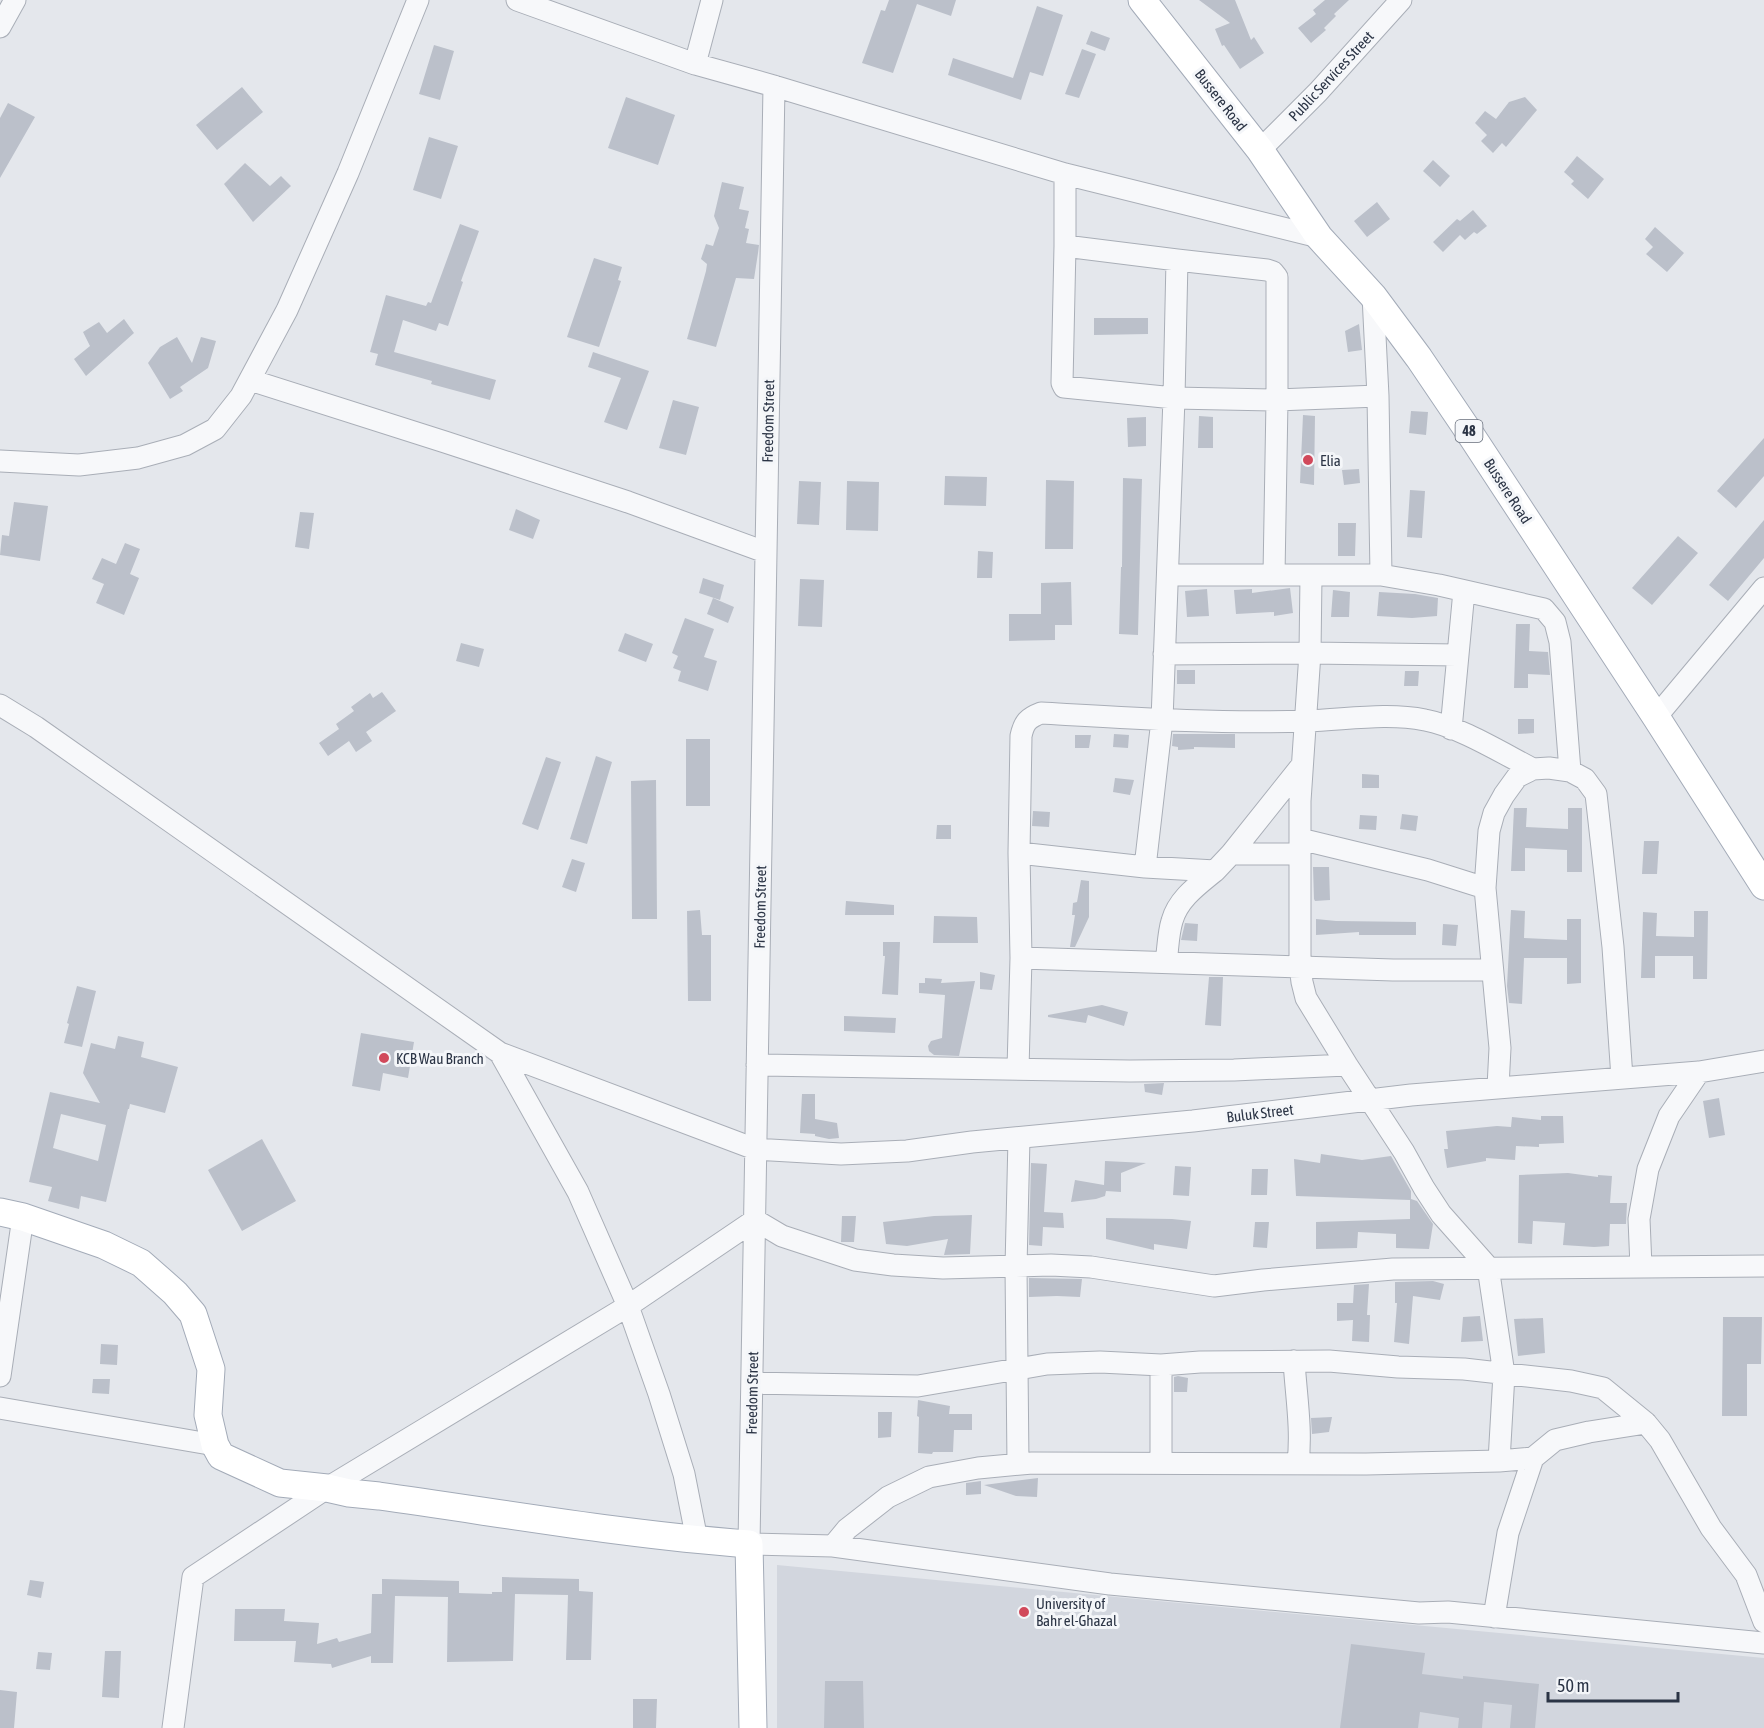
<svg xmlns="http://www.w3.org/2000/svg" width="1764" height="1728" font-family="'Asap Condensed',sans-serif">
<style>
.built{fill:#d2d6de}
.building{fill:#bbc0ca;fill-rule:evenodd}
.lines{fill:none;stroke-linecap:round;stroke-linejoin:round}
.minor-casing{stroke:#a9aeb7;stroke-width:23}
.major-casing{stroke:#a3abb8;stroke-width:29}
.minor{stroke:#f7f8fa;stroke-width:21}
.major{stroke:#fff;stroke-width:27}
.poi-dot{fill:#d1495b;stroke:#f4f6f9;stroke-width:2}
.labels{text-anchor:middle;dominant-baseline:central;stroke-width:6;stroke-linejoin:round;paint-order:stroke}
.shield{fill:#f4f6f9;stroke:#676e7b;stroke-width:1.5}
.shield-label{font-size:14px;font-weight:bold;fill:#2b3445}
.street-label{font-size:15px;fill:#2b3445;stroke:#f4f6f9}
.poi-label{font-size:15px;fill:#2b3445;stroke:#f4f6f9;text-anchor:start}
</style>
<rect width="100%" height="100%" fill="#e4e7ec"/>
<path class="built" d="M777 1565 1764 1658V1728H777Z"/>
<path class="building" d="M889 0H956L951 16 917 4 893 73 862 63 881 10 885 11Z
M1199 0H1235L1251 40 1254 37 1264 53 1240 69 1224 45 1222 46 1215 29 1230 23Z
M1325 0H1349L1334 14 1336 16 1324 28 1326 30 1311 43 1298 28 1316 14 1313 10Z
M1037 6 1063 15 1043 76 1030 72 1021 100 948 75 953 58 1013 78Z
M1091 31 1110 38 1105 51 1086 44Z
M434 45 454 51 440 100 419 94Z
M1082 49 1096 54 1079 98 1065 94Z
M242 87 263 112 217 150 196 125Z
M626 97 675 115 658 165 608 148Z
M1525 97 1537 110 1506 147 1502 143 1493 153 1481 141 1487 135 1475 123 1485 111 1496 119 1509 102Z
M8 103 35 117 0 178V118Z
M429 137 458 146 441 199 413 190Z
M1577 156 1604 179 1588 199 1571 184 1574 181 1564 172Z
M1433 160 1450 176 1440 187 1423 171Z
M245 163 270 186 281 176 291 186 253 222 224 184Z
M722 182 744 187 739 209 749 211 745 228 749 229 746 243 759 245 758 253 754 279 736 278 716 347 687 339 706 271 707 264 701 259 706 244 713 246 719 228 714 216Z
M1377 202 1390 219 1367 237 1354 221Z
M1473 210 1487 226 1477 234 1474 232 1465 240 1460 235 1443 252 1433 242 1457 219 1460 221Z
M460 224 479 231 461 281 463 282 448 326 439 323 436 331 403 320 394 352 496 380 490 400 431 384 432 381 375 365 378 354 370 352 386 295 426 306 428 302 431 303Z
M1655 227 1684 253 1667 272 1646 254 1653 247 1645 239Z
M594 258 622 267 618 280 621 281 599 347 567 337Z
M1094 318H1148V334L1094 335Z
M124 319 134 333 86 376 74 359 90 346 83 332 99 322 107 333Z
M1359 324 1362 350 1348 352 1345 331Z
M177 337 192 363 201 337 216 341 208 368 180 387 183 391 170 399 148 363 160 347Z
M593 352 649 371 627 430 604 422 621 378 588 367Z
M673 400 699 407 686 455 659 448Z
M1411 411 1428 412 1426 435 1409 433Z
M1303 415 1315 416 1314 485 1300 483Z
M1199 416 1213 417V448H1198Z
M1146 417V446L1128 447 1127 418Z
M1764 438V476L1736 508 1717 491Z
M1359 469 1360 483 1344 485 1342 470Z
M945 476 987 477 986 506 944 505Z
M1123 478 1142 479 1138 635 1119 634 1121 567H1122Z
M1046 480 1074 481 1073 549H1045Z
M799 481 821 482 819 525 797 524Z
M847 481 879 482 878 531 846 530Z
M1410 490 1425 491 1422 538 1407 537Z
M14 502 48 506 40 561 0 555 2 535 9 536Z
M516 509 540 520 533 539 509 530Z
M300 512 314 513 309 549 295 547Z
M1764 520V558L1728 601 1709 585Z
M1338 523H1356L1355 556H1338Z
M1678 536 1698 553 1652 605 1632 588Z
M125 543 140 549 130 574 139 578 124 615 96 603 104 584 92 579 102 558 116 564Z
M978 551 993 552 992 578H977Z
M703 578 724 585 720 600 699 593Z
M800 579 824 580 822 627 798 626Z
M1071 582 1072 625H1055V640L1009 641V614H1041V583Z
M1290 588 1293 613 1274 616V612L1236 614 1234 590 1252 589V593Z
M1207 589 1209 616 1187 617 1185 591Z
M1333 590 1350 592 1349 617H1331Z
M1379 592 1415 594 1438 598 1437 616 1412 618 1377 616Z
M713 598 734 607 728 623 707 614Z
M685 618 714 629 704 657 717 661 708 691 678 681 681 671 673 668 678 656 672 653Z
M1516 624H1530L1529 651 1548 652 1550 675 1528 674V688H1514Z
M625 633 653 644 646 662 618 651Z
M461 643 484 649 479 667 456 661Z
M1177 670H1195V684H1177Z
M1405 671H1419L1418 686H1404Z
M382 692 396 711 366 732 372 741 356 752 349 741 328 756 319 743 339 729 336 724 354 711 351 707 370 693 373 698Z
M1518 719H1534V733L1518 734Z
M1114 734 1129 735 1128 748 1113 747Z
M1173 734H1235V748L1194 747V749L1178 750V747L1172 746Z
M1075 735H1091L1089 748H1075Z
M686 739H710V806H686Z
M596 756 612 762 587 844 570 839Z
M546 757 561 762 538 830 522 824Z
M1362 774 1379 775V788H1362Z
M1115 778 1134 780 1130 795 1113 792Z
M656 780 657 919H632L631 781Z
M1514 808H1527L1526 827 1568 829V808H1582V872H1567V850L1525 848V871H1511Z
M1033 811 1050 812 1049 827 1032 826Z
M1402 814 1418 816 1416 831 1400 829Z
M1360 815 1377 816 1376 830 1359 829Z
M937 825H951V839H936Z
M1644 841H1659L1657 874H1642Z
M572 859 585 863 576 892 562 887Z
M1313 867H1329L1330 900 1315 901 1314 899Z
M1081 880 1089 881V917L1075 947H1070L1075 915H1072L1073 903 1077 902Z
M846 901 894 905V915H845Z
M700 910 702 935H711V1001H688L687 911Z
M1511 910 1525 911 1524 938 1567 940V919H1581V983L1567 984V958H1524L1522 1004 1509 1003 1507 986Z
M1694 911H1708L1707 979H1693V956H1655V978H1641L1643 912 1657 913 1656 936 1694 937Z
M934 916 977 917 978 943H933Z
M1316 919 1336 921 1416 922V935H1359V932L1316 935Z
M1185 923 1198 924 1197 941 1181 940Z
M1443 924 1458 925 1456 946 1442 945Z
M883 942H900L898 995 882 994 885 956H883Z
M980 972 995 975 992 990 980 989Z
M1209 977H1223L1221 1026 1205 1025Z
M925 978 942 979 941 983 975 981 959 1056 934 1055 929 1051 928 1046 931 1041 942 1038 945 995 919 993V983H925Z
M77 986 96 991 82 1047 64 1043 69 1024 67 1023Z
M1102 1005 1128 1012 1124 1026 1088 1015 1086 1023 1048 1017V1015Z
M844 1016 896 1018 895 1033 844 1031Z
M361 1033 414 1042 408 1078 383 1073 380 1091 352 1086Z
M118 1036 144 1042 141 1057 178 1067 165 1113 130 1104 129 1109H128L106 1202 81 1196 79 1209 48 1201 52 1187 29 1182 50 1092 100 1103 83 1073 91 1043 115 1049ZM61 1114 106 1125 98 1161 53 1148Z
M1164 1083 1162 1095 1145 1092 1144 1084Z
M802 1094H815V1119L837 1123 839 1138 829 1139 815 1136V1134L800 1133Z
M1719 1098 1725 1135 1709 1138 1703 1101Z
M1541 1116H1563L1564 1143 1539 1144V1147L1516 1146 1515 1160 1486 1158V1161L1447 1168 1444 1149H1448L1446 1131 1497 1126 1511 1127 1512 1117 1541 1120Z
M262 1139 296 1201 242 1231 208 1170Z
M1321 1154 1362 1160 1391 1156 1411 1191V1199L1417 1201 1433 1224 1429 1249 1396 1248V1234L1358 1232 1357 1248 1316 1249V1222L1410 1219V1200L1296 1196 1294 1159 1320 1163Z
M1105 1161 1146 1163 1121 1173V1192L1106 1191 1105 1196 1096 1199 1071 1202 1075 1180 1104 1185Z
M1031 1163 1047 1164 1044 1212 1063 1213 1064 1228 1043 1227 1042 1246 1029 1245Z
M1175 1166 1191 1167 1189 1196 1173 1195Z
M1252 1169H1268L1267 1195H1251Z
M1568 1173 1598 1177V1175L1612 1176 1610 1203H1627L1626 1224H1610L1609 1246 1594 1247 1563 1245 1565 1223 1533 1221 1532 1244 1518 1243 1519 1175Z
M972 1215 970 1254 944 1255 948 1239 907 1246 886 1244 883 1222 934 1216Z
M842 1216H856L854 1242H841Z
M1106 1218 1172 1219 1191 1221 1187 1249 1154 1244V1250L1106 1239Z
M1255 1222H1269L1267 1248 1253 1247Z
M1029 1278 1082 1279 1080 1297 1057 1296 1029 1297Z
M1433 1281 1444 1284 1440 1300 1413 1296 1409 1344 1394 1342 1397 1303H1395V1282Z
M1369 1284 1367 1315H1370L1369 1342 1352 1341 1353 1320 1337 1321V1303H1353L1354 1285Z
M1480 1316 1483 1341 1461 1342 1463 1317Z
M1723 1317H1762L1761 1364H1747V1416H1722Z
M1543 1318 1545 1353 1518 1356 1514 1319Z
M101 1344 118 1345 117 1365 100 1364Z
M1178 1376 1188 1378 1187 1392H1174V1377Z
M93 1379H110L109 1394 92 1393Z
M918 1400 950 1406 949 1414H972V1430H954L953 1452H933L932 1454 918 1453 919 1417 917 1416Z
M878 1412H892L891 1437 878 1438Z
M1332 1417 1329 1432 1312 1434 1311 1418Z
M1038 1478 1037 1497 1016 1496 984 1485Z
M981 1481V1494L966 1495V1483Z
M502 1577 579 1579V1591L593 1592 591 1660H566L568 1595 515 1594 513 1661 447 1662 448 1597 395 1596 393 1663H371V1656L332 1668 331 1664 294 1662 296 1641H234L235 1609H285L284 1621 319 1623 317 1644 337 1638 339 1642 371 1633 372 1594H382V1579L459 1581V1593L492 1594V1592H502Z
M30 1580 44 1582 41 1598 27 1595Z
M1351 1644 1425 1653 1422 1674 1463 1679V1676L1539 1684 1535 1728H1510L1512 1705 1484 1702 1482 1728H1458L1459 1718 1420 1712 1418 1728H1340Z
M105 1651H121L119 1698 102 1697Z
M38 1652 52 1653 50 1670 36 1669Z
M825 1681H863L864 1728H824Z
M0 1690 17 1692 14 1728H0Z
M633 1699H657L656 1728H633Z"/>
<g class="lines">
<g class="minor-casing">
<path id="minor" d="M517 0 695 64 774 86 1065 174 1319 237
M0 27 15 0
M695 64 712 0
M774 86 749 1544 833 1546 1110 1584 1419 1613 1448 1612 1764 1643
M1260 150 1318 92 1401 0
M1065 174V246L1062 383 1064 387 1174 398 1277 400 1378 396
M1065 246 1177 260 1267 270 1273 272 1277 277V400L1274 575
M1373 296 1378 396 1381 575
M250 380 445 442 628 502 765 552
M0 461 79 465 138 458 185 445 215 429 241 396 287 310 348 173 418 0
M1168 575H1381L1439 585 1544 609 1555 622 1560 642 1570 771
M1311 576 1310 653 1300 801V966L1302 982 1306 998 1347 1065 1404 1152 1424 1188 1441 1214 1488 1267 1504 1374 1499 1461
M1164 654 1310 653 1457 655
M0 705 36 727 500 1053 755 1149 841 1154 907 1151 972 1142 1193 1121 1411 1095 1699 1072 1764 1061
M1656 717 1764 588
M1451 729 1464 591
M1300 839 1428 870 1485 888
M1019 853 1145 867 1215 871 1231 854 1302 765
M1231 854H1300
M1145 867 1162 720 1174 398 1177 260
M1021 958 1393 970H1492
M1166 963C1168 949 1168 934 1172 921 1178 899 1198 885 1215 871
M500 1053 578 1192 628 1306 659 1394 684 1474 697 1540
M757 1065 1130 1071 1234 1070 1347 1065
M1018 1069 1021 958 1019 853 1021 736C1024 722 1028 718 1041 713 1129 718 1218 724 1306 721 1345 720 1386 712 1425 720 1458 726 1502 753 1533 769
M1498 1087 1500 1048 1485 888 1489 831 1494 813 1504 795 1517 777 1533 769 1549 768 1570 771 1585 779 1596 794 1613 947 1622 1078
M1641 1267 1639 1219 1648 1169 1669 1116 1699 1072
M1294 1361C1296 1395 1302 1429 1298 1463
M1161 1365V1463
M0 1376 23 1217
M753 1383 918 1386 1047 1364 1100 1362 1161 1365 1200 1362 1329 1361 1398 1367 1464 1369 1571 1381 1603 1388 1646 1423
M0 1408 215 1445
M1018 1464 1016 1267 1019 1138
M833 1546 847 1529 888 1497 929 1477 978 1468 1032 1463 1366 1464 1499 1461 1533 1458
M1494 1617 1508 1533 1533 1458 1555 1440 1589 1432 1646 1423 1660 1440 1711 1528 1746 1575 1764 1622
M173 1728 193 1577 327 1488 628 1306 755 1220 782 1236 855 1260 893 1265 943 1268 1051 1265 1091 1267 1214 1286 1263 1280 1393 1269 1764 1266"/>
</g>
<g class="major-casing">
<path id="major" d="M1142 0 1260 150 1319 237 1373 296 1419 358 1465 426 1656 717 1764 886
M0 1212 23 1217 104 1245 141 1263 175 1293 193 1314 211 1369 208 1415 215 1445 221 1456 280 1483 327 1488 349 1493 379 1496C502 1513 625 1535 749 1544L753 1728"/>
</g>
<use href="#minor" class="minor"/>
<use href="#major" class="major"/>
</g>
<g class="poi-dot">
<circle cx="1308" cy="460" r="6"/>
<circle cx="384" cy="1058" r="6"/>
<circle cx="1024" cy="1612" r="6"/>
</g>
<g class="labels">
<rect class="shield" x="1455.5" y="420" width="27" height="22" rx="4.5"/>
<g class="shield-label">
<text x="1469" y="431">48</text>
</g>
<g class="street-label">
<text transform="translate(1331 76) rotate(-47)">Public Services Street</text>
<text transform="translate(1221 100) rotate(52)">Bussere Road</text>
<text transform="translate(768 421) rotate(-89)">Freedom Street</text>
<text transform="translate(1508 491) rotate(57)">Bussere Road</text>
<text transform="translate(760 907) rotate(-89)">Freedom Street</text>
<text transform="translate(1260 1113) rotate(-7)">Buluk Street</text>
<text transform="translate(752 1393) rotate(-89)">Freedom Street</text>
</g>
<g class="poi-label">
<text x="1320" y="460">Elia</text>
<text x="396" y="1058">KCB Wau Branch</text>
<text x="1036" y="1603">University of<tspan x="1036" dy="17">Bahr el-Ghazal</tspan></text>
</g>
</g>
<path d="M1548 1692v9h130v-9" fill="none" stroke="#2b3445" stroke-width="3"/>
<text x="1557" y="1692" font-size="18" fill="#2b3445" stroke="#f4f6f9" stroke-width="4.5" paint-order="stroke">50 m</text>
</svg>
